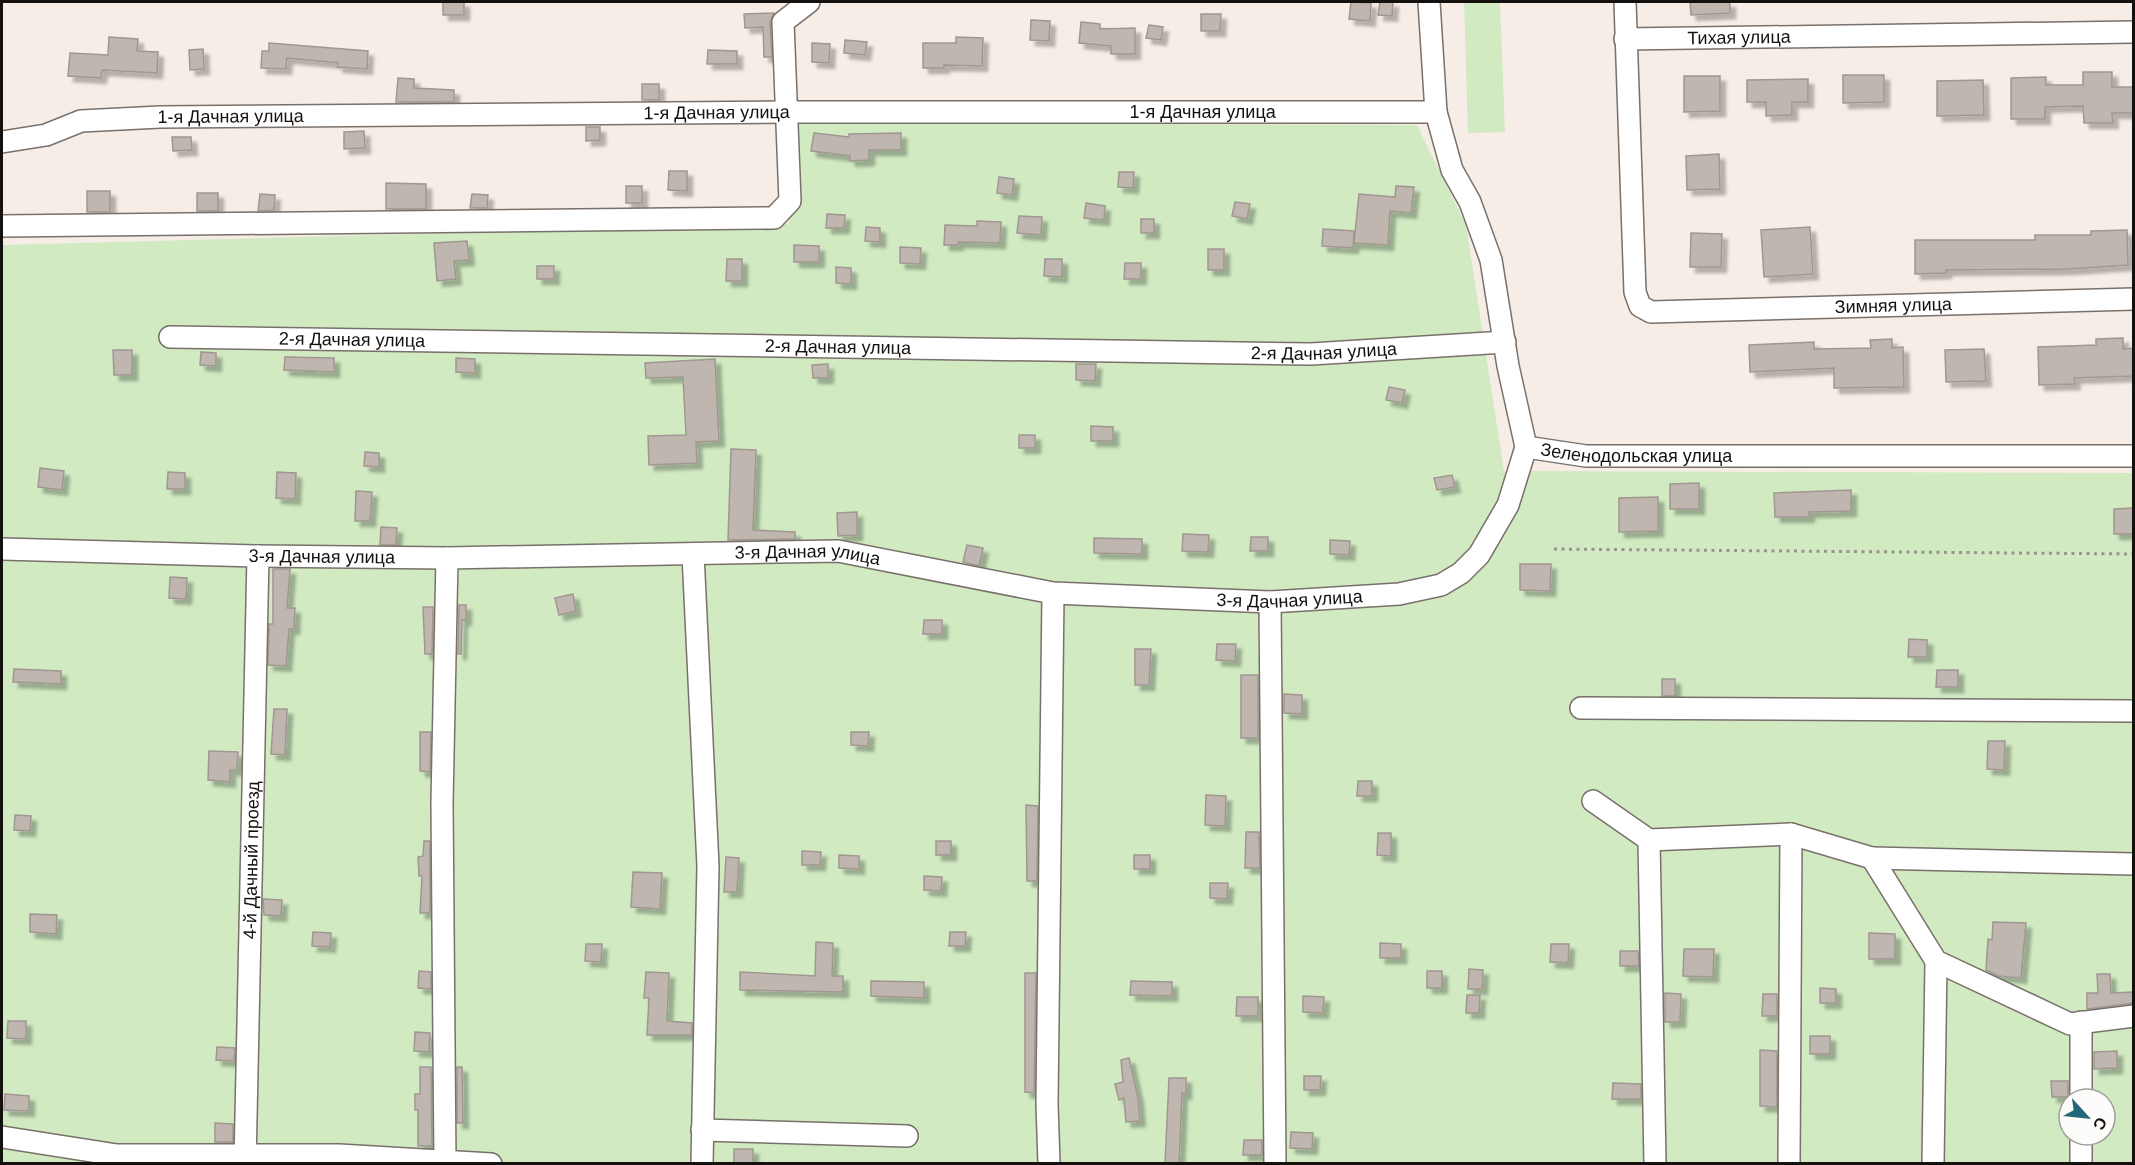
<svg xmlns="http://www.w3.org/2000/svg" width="2135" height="1165" font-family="Arial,sans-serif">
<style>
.green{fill:#d1eac2;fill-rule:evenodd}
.building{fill:#c0b6b0;stroke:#a09791;stroke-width:1.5;filter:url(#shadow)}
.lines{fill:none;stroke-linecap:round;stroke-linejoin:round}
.minor-casing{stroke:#79706a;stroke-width:24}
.path{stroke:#9a928e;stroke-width:3;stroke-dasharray:3 4.5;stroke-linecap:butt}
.minor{stroke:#fff;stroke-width:21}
.labels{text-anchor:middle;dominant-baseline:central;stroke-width:6;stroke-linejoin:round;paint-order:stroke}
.street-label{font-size:18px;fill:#15110f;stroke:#fefcfb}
</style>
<defs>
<filter id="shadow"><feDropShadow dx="5.5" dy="5.5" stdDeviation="1.5" flood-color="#0004"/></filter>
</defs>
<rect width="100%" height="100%" fill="#f7ede7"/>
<path class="green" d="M1464 2H1500L1505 132 1468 133Z
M797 123 1417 125 1466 225 1504 471 2133 473V1163H2V245L788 224 797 200ZM2069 1099H2105V1135H2069Z"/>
<path class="building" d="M443 2H464V15H443Z
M1351 2 1371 3 1370 21 1349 19Z
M1380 2H1393L1392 16 1378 15Z
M1690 2H1730V13L1691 15Z
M774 13 770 22 772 57H764L763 27 745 28 744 14Z
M1201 14H1221L1220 31H1201Z
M1031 20 1050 21 1049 41 1030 40Z
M1081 22 1100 24V29L1135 28V54H1111V46L1079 43Z
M1149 25 1163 27 1161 40 1146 38Z
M109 37 138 39 137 51 158 52 157 73 102 70 101 78 68 76 70 53 108 55Z
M956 37 983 38 982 66 944 65V68H923V43H956Z
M845 40 867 42 865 55 844 53Z
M269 43 368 51 367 69 337 67 338 63 287 58 286 69 261 68 262 51H269Z
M812 43 830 44 829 63 812 62Z
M203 49 204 69 190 70 189 50Z
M708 50 737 51V64H707Z
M2083 72H2112V87H2133V113H2112L2113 123H2084L2083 106 2045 107V119H2011V78L2046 77V85H2083Z
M1843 75H1884V102L1843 103Z
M1684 76H1720V111L1684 112Z
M398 78 414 79V88L454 90V102H396Z
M1808 79V102H1792V115L1766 116V102H1747V80Z
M1983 80 1984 115 1937 116V81Z
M642 84H659V100H642Z
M586 127H600V140L586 141Z
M364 131 365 148 344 149V132Z
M814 133 849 137V134L901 133V150H869V160L850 161V156L811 151Z
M172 137H191L192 150 173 151Z
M1719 154 1720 189 1687 190 1686 156Z
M669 171H687V191L668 190Z
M1119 172H1134L1133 188 1118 187Z
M999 177 1014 179 1012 195 997 193Z
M386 183 426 184V209H386Z
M626 186H642V203H626Z
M1396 186 1414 187 1411 213 1390 211 1388 245 1354 243 1359 194 1395 197Z
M87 191H110V212H87Z
M197 193H218V211H197Z
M260 194 275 195 274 210 258 211Z
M472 194 488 195 487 208H470Z
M1235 202 1250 204 1247 219 1232 216Z
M1086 203 1105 206 1104 220 1084 218Z
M827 214 845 215 844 228H826Z
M1019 216 1042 217 1041 235 1017 233Z
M1141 219H1154V233H1141Z
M977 221 1001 222 1000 243 958 242V245H944L945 225 977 226Z
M866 227 880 228V242L865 241Z
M1810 227 1813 274 1764 277 1761 230Z
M1323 229 1354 231 1353 248 1322 246Z
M2127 230 2128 265 2068 269 1946 270V273L1915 274V240H2035V235H2091V231Z
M1691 233 1722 234 1721 267H1690Z
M467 241 469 260 454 261 456 279 437 281 434 243Z
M794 245 819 246V262H794Z
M900 247 921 248 920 264 900 263Z
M1208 249H1224V270H1208Z
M727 259H742V281H726Z
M1045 259H1062V277L1044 276Z
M1125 263H1141V279H1124Z
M537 266H554V279H537Z
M836 267 851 268V284L836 283Z
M2123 338V349L2133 348V376L2074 378 2075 384 2039 385 2038 347 2096 345V339Z
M1892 339V348L1903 347 1904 387 1834 388V368L1750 372 1749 345 1814 342V349L1871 348 1870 340Z
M1984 349 1986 381 1946 382 1945 350Z
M113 350H132V375H114Z
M201 352 216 353V366L200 365Z
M285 357 334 358V372L284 370Z
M456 358 475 359V373L456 372Z
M715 359 719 441 696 442 697 463 649 465 648 436 686 435 683 377 646 378 645 363Z
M828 364V378H813L812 365Z
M1076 364H1096L1095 381 1076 380Z
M1389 387 1405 390 1402 403 1386 400Z
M1091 426 1113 427V441H1091Z
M1019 435H1035V448H1019Z
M731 449 756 450 753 530 795 532V539L728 540Z
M365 452 379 453V467L364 466Z
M40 468 64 471 62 490 38 487Z
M168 472 185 473V489H167Z
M277 472 296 473 295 499 276 498Z
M1452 475 1455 487 1437 490 1434 478Z
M1699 483V509H1670V484Z
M1851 490V511L1809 512V517H1775L1774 493Z
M356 491 372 492 370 521H355Z
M1658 497V531L1619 532V498Z
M2133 508V534H2114V509Z
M857 512V535L838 536 837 513Z
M381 527 397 528 396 545H380Z
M1183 534 1209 535 1208 552 1182 551Z
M1251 537H1268V551H1250Z
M1094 538 1142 539V554L1094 553Z
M1330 540 1350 541 1349 555 1330 554Z
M967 545 983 548 979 566 963 562Z
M1520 564H1551L1550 591 1520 590Z
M273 569H290L287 608H295L294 629H289L286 666 268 665 269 624H273Z
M170 577 187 578 186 599 169 598Z
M573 594 576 611 559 615 555 598Z
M459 605H466V620H462L461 654H458Z
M423 607H433L432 654H425Z
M924 620H942V634H923Z
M1909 639 1927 640V657H1908Z
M1217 644H1236L1235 661 1216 660Z
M1135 649H1151L1149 685H1135Z
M14 669 61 671V684L13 682Z
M1937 670H1958V687H1936Z
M1241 675H1258V738H1241Z
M1662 679H1675V696H1662Z
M1284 694 1302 695V714L1284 713Z
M274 709H287L285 755 271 754Z
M420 732H431L430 772 420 771Z
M851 732H869L868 746 851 745Z
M1988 741H2005L2004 770 1987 769Z
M209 751 238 752 237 770H230V782L208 780Z
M1358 781H1372V796H1357Z
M1206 795 1226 796 1225 826 1205 825Z
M1026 805 1038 806 1037 881H1027Z
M15 815 31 816 30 831 14 830Z
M1246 832H1259L1260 868H1245Z
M1378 833H1391V856L1377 855Z
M424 841H430V913H420L422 876H419L418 857 423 856Z
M936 841H951V855H936Z
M802 851 821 852 820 865H802Z
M839 855 859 856V869L839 868Z
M1134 855H1150V869H1134Z
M726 857 739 858 737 892H724Z
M633 872 662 873 660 909 631 907Z
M924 876 942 877 941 891 924 890Z
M1210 883H1228L1227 899 1210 898Z
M263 899 282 900 281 916 264 915Z
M30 914 57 915 56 934 30 932Z
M1993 922 2026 923 2021 978 1998 976 1986 970 1988 939 1992 940Z
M313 932 331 933 330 947 312 946Z
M950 932H966L965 946H949Z
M1869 933 1895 934V959H1869Z
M816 942 833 943 832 976H843V992L740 990V972L815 976Z
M1380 943 1401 944V958H1380Z
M586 944H602L601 962 585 961Z
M1551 944H1569L1568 963 1550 962Z
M1684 949H1714L1713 977 1683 976Z
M1620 951H1638L1639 966H1620Z
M1469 969 1483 970 1482 989H1468Z
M419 971 431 972V989L418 988Z
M1427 971H1442V988H1427Z
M646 972 669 973 667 1021 692 1023V1035H647L649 998H644Z
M1025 973H1036L1034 1093 1025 1092Z
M2097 974H2110L2111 993 2133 992V1003L2087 1009V993H2098Z
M871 981 924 982V998L871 996Z
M1131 981 1172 982V996L1130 995Z
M1820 988 1836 989V1003H1820Z
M1665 993 1681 994 1680 1022H1665Z
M1763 994H1777V1016H1762Z
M1467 995H1480L1479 1013H1466Z
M1303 996 1324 997 1323 1013 1303 1012Z
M1237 997H1258V1016H1236Z
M8 1021H26V1039L7 1038Z
M415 1032 430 1033 429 1052 414 1051Z
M1810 1036H1830V1054H1810Z
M217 1047 235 1048 234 1061 216 1060Z
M1760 1050 1777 1051V1107L1760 1106Z
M2117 1051V1068L2094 1069V1052Z
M1129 1058 1138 1098 1140 1121 1126 1122 1124 1098 1119 1100 1115 1084 1123 1082 1121 1060Z
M420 1067H431L432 1146H418V1110H415V1094H420Z
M457 1067H462L463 1123H457Z
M1304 1076H1321L1320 1090H1304Z
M1169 1078H1186V1094L1182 1093 1179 1164H1165Z
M2051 1081H2068V1097H2052Z
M1613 1083 1641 1084V1099H1612Z
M5 1094 29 1096V1111L4 1110Z
M215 1123 233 1124V1142H215Z
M1291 1132 1313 1133 1312 1149 1290 1148Z
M1244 1140H1262V1155H1243Z
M734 1149H753V1164H734Z"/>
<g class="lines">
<g class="minor-casing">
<g id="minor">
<path id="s1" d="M1429 2 1436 112 1452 170 1470 202 1491 260 1508 366 1526 447 1586 456H2134"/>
<path id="s2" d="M1625 2 1635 292 1640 306 1651 312 2134 299"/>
<path id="s3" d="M1625 39 2134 32"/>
<path id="s4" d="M2 142 46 135 81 121 160 117 787 112H1436"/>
<path d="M2 226 774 218 790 201 783 22 809 2"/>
<path id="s5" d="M170 337 1311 354 1505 342"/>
<path id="s6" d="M2 549 258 556 447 558 838 551 1053 593 1270 602 1399 594 1441 585 1461 573 1479 555 1508 505 1526 447"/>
<path d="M693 554 708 866 702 1164"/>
<path d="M1270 602 1275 1164"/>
<path d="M1581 708 2134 711"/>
<path d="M1593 801 1649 840 1791 834 1872 858 1936 961 2070 1024 2134 1016"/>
<path d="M1649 840 1655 1164"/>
<path d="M1872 858 2134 864"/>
<path d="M2081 1099V1022"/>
<path d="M702 1130 907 1136"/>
<path d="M2 1137 117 1155H339L491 1164"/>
<path id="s7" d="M245 1164 258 556"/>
<path d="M445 1164 442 803 447 558"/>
<path d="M1049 1164 1047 1104 1053 593"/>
<path d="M1789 1164 1791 834"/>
<path d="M1933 1164 1936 961"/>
<path d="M2081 1164V1135"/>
</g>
</g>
<path class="path" d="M1554 549 2134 554"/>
<use href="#minor" class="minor"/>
</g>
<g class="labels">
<g class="street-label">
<text stroke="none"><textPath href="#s3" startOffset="114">Тихая улица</textPath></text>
<text stroke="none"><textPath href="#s4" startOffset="1204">1-я Дачная улица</textPath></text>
<text stroke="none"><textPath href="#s4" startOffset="718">1-я Дачная улица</textPath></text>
<text stroke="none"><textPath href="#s4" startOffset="232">1-я Дачная улица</textPath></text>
<text stroke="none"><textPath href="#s2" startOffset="560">Зимняя улица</textPath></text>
<text stroke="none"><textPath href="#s5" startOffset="182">2-я Дачная улица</textPath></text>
<text stroke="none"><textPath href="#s5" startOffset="668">2-я Дачная улица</textPath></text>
<text stroke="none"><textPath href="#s5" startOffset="1154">2-я Дачная улица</textPath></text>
<text stroke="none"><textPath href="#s1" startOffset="570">Зеленодольская улица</textPath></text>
<text stroke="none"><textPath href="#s6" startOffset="806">3-я Дачная улица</textPath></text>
<text stroke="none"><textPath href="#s6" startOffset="320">3-я Дачная улица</textPath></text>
<text stroke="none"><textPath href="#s6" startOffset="1292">3-я Дачная улица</textPath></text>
<text stroke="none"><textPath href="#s7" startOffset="304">4-й Дачный проезд</textPath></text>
</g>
</g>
<rect width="2135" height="1165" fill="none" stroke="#15110f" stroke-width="6"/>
<g transform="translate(2087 1117) rotate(117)"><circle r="28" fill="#fefcfb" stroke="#a19e9d" stroke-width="1.5"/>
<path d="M0-4.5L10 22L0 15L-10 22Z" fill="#236878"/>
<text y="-9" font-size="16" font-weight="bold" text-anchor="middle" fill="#15110f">С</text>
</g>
</svg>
